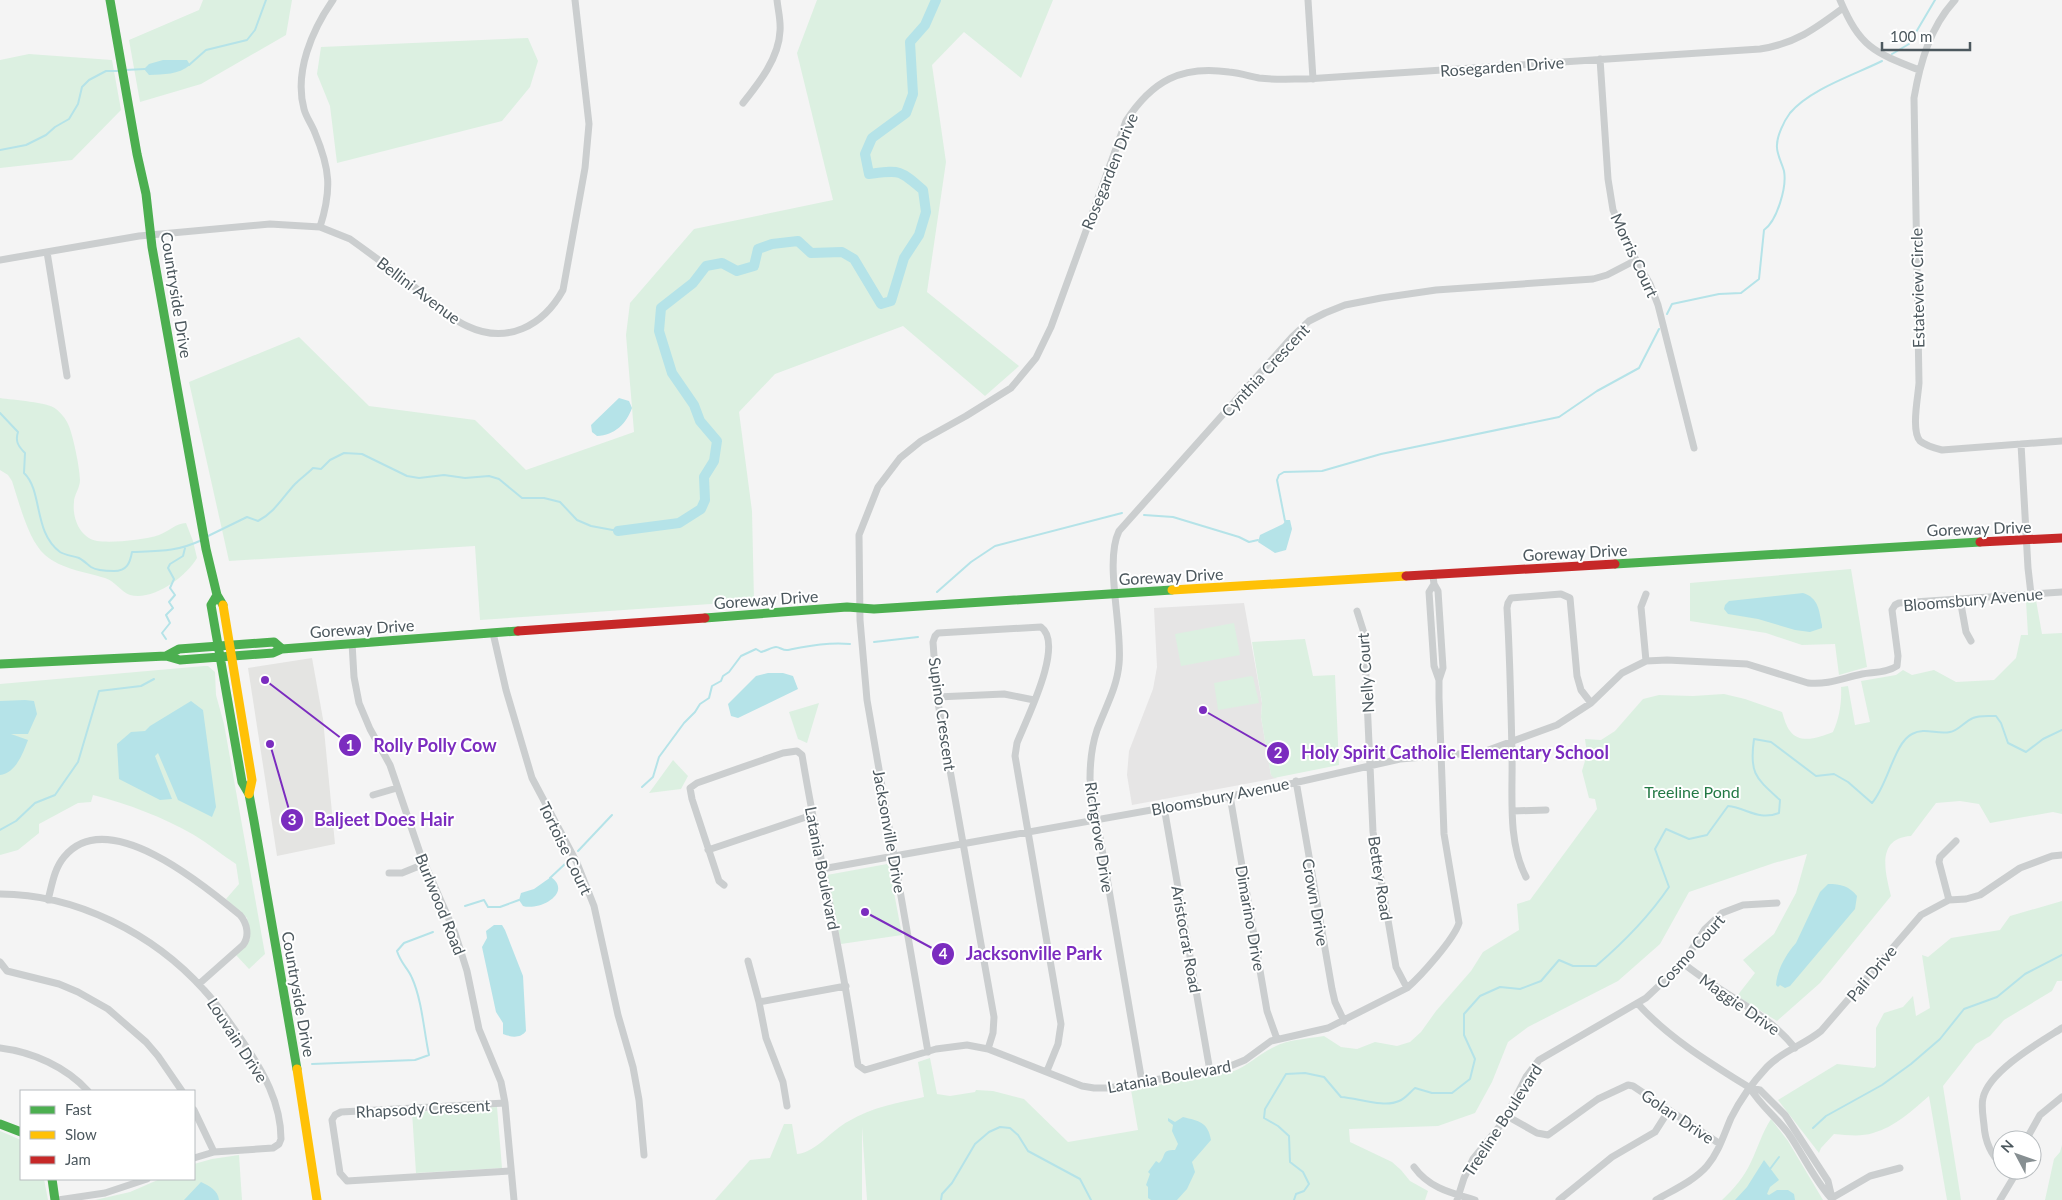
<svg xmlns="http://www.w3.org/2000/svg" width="2062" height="1200" font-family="Lato,sans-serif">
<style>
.commercial{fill:#e4e4e2}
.education{fill:#e6e5e5}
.green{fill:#dcf0e1}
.water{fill:#b5e3e8}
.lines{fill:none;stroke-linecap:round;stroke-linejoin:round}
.stream{stroke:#b5e3e8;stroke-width:2}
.river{stroke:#b5e3e8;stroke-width:10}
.street{stroke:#cbcecf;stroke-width:7}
.fast{stroke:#4caf50;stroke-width:9}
.slow{stroke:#ffc107;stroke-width:9}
.jam{stroke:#c62828;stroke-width:9}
.labels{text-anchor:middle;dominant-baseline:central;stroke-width:4;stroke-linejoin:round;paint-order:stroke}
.street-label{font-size:16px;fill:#4c585e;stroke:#fff}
.park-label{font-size:16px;fill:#237945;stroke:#fff}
.leader{fill:none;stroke:#7b2cbf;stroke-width:2}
.callout-dot{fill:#7b2cbf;stroke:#fff;stroke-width:2}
.mark-label{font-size:15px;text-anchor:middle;font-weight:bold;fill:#fff}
.callout-label{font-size:18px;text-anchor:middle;font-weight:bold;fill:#7b2cbf;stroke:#fff;stroke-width:4;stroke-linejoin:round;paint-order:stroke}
</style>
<rect width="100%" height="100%" fill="#f4f4f4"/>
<path class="commercial" d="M312 658 323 719 335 844 277 856 248 668Z"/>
<path class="education" d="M1244 603 1262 703 1261 717 1271 775 1277 778 1132 805 1127 775 1129 751 1153 689 1157 667 1154 608Z"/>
<path class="green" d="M203 0H292L286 35 201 84 140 102 129 40 199 10Z
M817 0H1053L1021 78 964 32 932 65 946 162 927 292 1019 366 985 396 903 326 775 374 739 412 752 511 754 601 480 620 475 546 229 561 189 382 299 337 369 406 475 420 526 470 634 432 626 335 630 303 694 229 833 200 797 53Z
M528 38 538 61 530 87 502 121 337 163 330 106 317 74 321 47Z
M29 54 112 60 121 110 72 160 0 168V60Z
M0 398C13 400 48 402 56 409 60 412 66 419 68 424 73 434 80 469 80 480 80 488 74 495 74 502 72 518 80 538 97 541 113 543 144 540 159 535 168 532 176 523 186 523L193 541 197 558C186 577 153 601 130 595 121 592 115 581 105 578 85 572 61 569 45 555 28 540 19 502 12 481L8 475 0 470Z
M1851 569 1867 667 1839 675 1835 644 1802 645 1766 633 1690 621V583Z
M2036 600 2042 634 2062 633V814L2053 812 1990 823 1979 804 1960 801 1936 803 1911 836C1876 838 1885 872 1891 896L1820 983 1777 1021 1737 996 1755 973 1743 960 1774 934 1796 893 1807 854 1774 863 1689 892 1660 944 1618 981 1528 1027 1508 1042 1492 1082 1475 1113 1438 1126 1349 1129 1350 1142 1392 1162 1401 1170 1410 1181 1428 1191 1425 1200H867L862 1127V1200H715L750 1160 770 1158 784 1124H792L797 1154C817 1152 831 1130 849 1121 872 1107 898 1103 924 1097L918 1062 930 1058 937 1094 950 1096 975 1092 976 1090 993 1091 1024 1099 1068 1142 1138 1130 1131 1090 1234 1071C1249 1065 1259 1054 1274 1047 1289 1039 1307 1039 1324 1036L1341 1047 1357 1049 1375 1042 1397 1046 1410 1042 1421 1032 1436 1011 1471 971 1483 952 1519 930 1517 904 1530 900 1597 809 1595 799 1589 798 1582 771 1587 754 1585 739 1601 740 1615 731 1643 699 1659 695 1693 696 1724 694 1745 699 1782 712C1784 718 1786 726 1790 731 1800 745 1820 737 1833 732 1839 719 1842 703 1841 687L1848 686 1855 725 1870 722 1861 681 1896 675 1903 670 1912 675 1934 670 1956 682 1994 680 2016 658 2021 635H2028L2026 601Z
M1234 623 1240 655 1181 666 1175 634Z
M1305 639 1313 676 1335 675 1339 765 1274 778 1271 775 1261 717 1262 703 1252 642Z
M204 666H208L215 672 216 695 224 724 265 954 249 969 236 955 250 939 247 918 226 899 239 884 236 864C222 855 209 844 194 835 163 817 128 804 93 795L91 802 78 803 39 824V833L18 850 0 855V684Z
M1251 676 1253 677 1259 703 1218 710 1214 683Z
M819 703 807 743 798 739 789 712Z
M673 760 688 776 681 789 649 793Z
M887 864 889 866 902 935 841 944 827 875Z
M2062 901V981H2057L2052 991 2004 1020 1990 1036 1976 1044 1943 1086 1961 1200H1947L1929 1096C1913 1110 1895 1127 1873 1133 1861 1137 1847 1135 1834 1134L1821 1148 1819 1153 1778 1100 1837 1064 1874 1068 1876 1066V1028L1884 1013 1903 1007 1913 996 1916 1016 1930 1008 1922 955 1928 957 1951 938 2000 930 2010 916Z
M497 1107 502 1168 416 1173 412 1112Z
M1771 1119 1788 1141 1823 1200H1722C1734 1189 1744 1177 1751 1162 1758 1147 1762 1133 1771 1119Z
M0 1131 21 1140V1179H44L48 1200H0Z
M2062 1145V1200H2045L2054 1159 2060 1152Z
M239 1155 242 1200H95L130 1192 160 1179H194V1164L212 1159Z"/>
<path class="water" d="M163 60H187L190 65C178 75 164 74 149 75L144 69 149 64Z
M619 398 629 401 632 408C626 424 615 435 597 436L592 432 591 425Z
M1286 520H1290L1292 529 1286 550 1275 553 1258 542 1260 535 1283 524Z
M1803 593C1819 598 1819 611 1822 625V628L1810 632 1795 630 1758 619 1728 614 1724 609 1725 605 1729 601Z
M768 673H783L793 676 798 689 738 718 731 716 728 704 756 676Z
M25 700 34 701 37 714 28 734H11L28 740C23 753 16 773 0 775V701Z
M191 701 203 710 216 807 212 817 178 800 158 753 155 756 172 799 160 800 119 779 117 744 131 732 145 731 150 726Z
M551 877C573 893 539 911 523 906L519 900 521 893 534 889Z
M1828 884C1841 884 1849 886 1857 896L1855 909 1790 986 1785 988 1780 985 1778 987 1776 985C1777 970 1786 954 1796 943L1820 892Z
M494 925H502L505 930 523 976 526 1031C520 1039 511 1037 503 1034V1023L496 1012 482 947 487 938 486 931Z
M1183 1117C1199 1121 1208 1122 1211 1140L1192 1162 1195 1172 1187 1189 1177 1200H1151L1148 1198V1187L1146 1185 1150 1174 1148 1172 1156 1161 1159 1163C1167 1156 1160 1150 1175 1150L1178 1144 1172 1131 1173 1125 1168 1121V1118L1175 1122Z
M1764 1160 1779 1180 1770 1187 1767 1194 1769 1195 1777 1190H1788L1794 1194 1795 1200H1735L1747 1187Z
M201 1182C209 1186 218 1190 219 1200H184Z"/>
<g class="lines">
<path class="stream" d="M1892 54 1909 44 1935 0
M189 65 206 50 247 40 255 30 266 0
M125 70 145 69
M0 150 26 145 46 135 55 127 69 119 78 104 82 87 89 80 106 71H120
M1667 314 1672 304 1719 294 1741 293 1759 279 1764 230C1777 221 1787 187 1784 171 1782 163 1776 153 1777 145 1777 136 1784 121 1790 113 1810 89 1854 75 1882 61
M0 413 18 432C15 441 18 446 25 453L24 473C43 491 33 532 60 552 65 555 73 556 79 558 83 560 87 564 91 567 97 571 107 571 114 571 127 571 130 563 132 552 160 551 176 552 202 540
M1144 515 1173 517 1239 537 1249 542 1258 540
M1285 521 1277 480 1279 475 1284 472 1322 471 1381 454 1559 417 1597 391 1639 368 1659 329
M206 537 247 517 258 521C275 512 282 498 295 484 300 479 307 474 313 468L321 469 330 460 344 453 362 454 407 476 419 478 444 475 465 478 489 476 499 479 522 498H544L560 502 577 520 591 526 618 531
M937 592 971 562 995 546 1122 513
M166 639 162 633 170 623 166 615 173 608 169 602 175 595 170 588 174 579 168 568 170 564 183 556 185 548
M874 642 918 637
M642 787 653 777 659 757 684 723 695 712 700 704 709 698 712 686 721 681 723 676 729 672 741 656 756 649 761 652C766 651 772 647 776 647 780 647 783 651 788 650 809 646 828 642 850 644
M0 830 16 821 35 803 55 795 78 762 99 691 141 686 154 679
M578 851 612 815
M550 878 566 863
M465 906 484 900 488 907H500L519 900
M312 1064 415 1060 429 1055C424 1032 422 1000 412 978 408 968 401 964 397 951L404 943 433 932
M1813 1128 1826 1116 1882 1085 1911 1064 1940 1039 1964 1009 1997 997 2025 974 2062 955
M1770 1169 1779 1157
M941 1200 942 1194 952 1183 975 1144 989 1132 1000 1127 1010 1128 1018 1135 1028 1151 1080 1179 1091 1200
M1294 1200 1296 1194 1304 1191 1309 1184 1303 1172 1290 1162 1289 1136 1278 1126 1264 1118 1265 1109 1286 1074 1305 1073 1324 1077 1341 1097C1358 1098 1384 1108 1399 1101 1405 1099 1410 1092 1415 1088L1432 1093H1452L1470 1079 1475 1059 1464 1035V1014L1480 996 1500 987 1520 989 1541 981 1559 960 1573 966H1596C1624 942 1648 918 1669 887L1655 849 1666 829 1689 839 1707 835 1728 806C1747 808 1758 821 1779 813L1780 800C1756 778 1749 774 1754 739L1771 742 1816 776 1834 774 1848 782 1872 803C1888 785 1894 743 1912 734 1925 727 1937 735 1950 732 1958 731 1965 721 1973 718 1979 715 1989 716 1996 716L2001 723 2008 743 2026 752 2043 739 2062 730"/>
<path class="river" d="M618 531 679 523 701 509 705 500 704 477 714 461 717 441 700 421 694 405 672 373 659 331 661 308 693 283 706 266 722 263 737 271 754 266 758 249 772 244 798 241 811 253 842 252 854 259 881 304 891 301 904 258 919 235 926 212 923 190C899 169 900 170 869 174L865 154 872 138 906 113 913 94 910 42 925 25 936 0"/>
<path class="street" d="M1308 0 1313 79
M1840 0C1860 47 1873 52 1919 70
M1955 0C1930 27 1920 63 1914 98L1919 383C1918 397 1911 431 1920 441 1926 446 1934 448 1942 450L2062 441
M1600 59 1608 179 1613 210 1636 260 1650 284 1658 305 1694 448
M743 103C759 83 779 58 780 31 781 21 778 10 777 0
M320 227C332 189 330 169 315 133 312 125 306 117 304 109 294 72 312 30 333 0
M47 252 67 376
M0 260 139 236 270 224 320 227 350 239C371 254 391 269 412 285 429 298 447 317 467 326 507 345 543 326 563 290L585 168 589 124 575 0
M2021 444 2028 568 2031 594
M1434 584 1429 592 1434 666 1439 680
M1960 599 1966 632 1971 641
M1357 611 1364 633 1373 832 1396 967 1407 988
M493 633 506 690 532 778 577 863 594 906 618 1015 633 1067 639 1100 644 1155
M352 643 354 677 359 703 370 729 390 765 420 853 455 933 467 971 479 1029 501 1082 505 1103 514 1200
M1646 661 1641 607 1646 594
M937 697 1004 694 1034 700
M1296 781 1332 989 1335 1002 1344 1021
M373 795 397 788
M1230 796 1267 1011 1277 1039
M1164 807 1210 1071
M1513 811 1546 810
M708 850 812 815
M822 869 1263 790 1400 759 1483 752 1557 725 1591 703 1622 673 1646 661 1667 660 1747 664 1808 683C1828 685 1843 678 1862 674 1873 672 1887 673 1897 666L1898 656 1892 610 1895 605 1899 603 2062 592
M389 873H402L424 864
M1526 877C1507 841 1513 793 1512 753 1511 705 1510 657 1507 608L1508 603 1511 598 1561 594 1570 598 1577 676 1581 690 1591 703
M724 885 719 881 692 799 690 788 697 783 783 753 797 751 802 755 803 761C820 861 843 960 857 1060L858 1065 865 1070 936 1049 967 1045 988 1049 1082 1086 1094 1088H1109L1228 1067 1245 1060 1271 1041 1328 1028 1407 988C1421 976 1454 939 1459 923L1444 834 1439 698V680L1443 668 1438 591 1434 584 1433 576
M0 894C76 894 154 934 204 990 219 1006 231 1024 243 1042 263 1071 281 1103 281 1139L279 1144 273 1148 214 1152 194 1158
M48 900C52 885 54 869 64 857 107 804 204 885 240 915 247 923 250 936 243 945L199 984
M1949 900 1939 862 1940 857 1956 841
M748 961 759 1002 766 1038 783 1082 787 1106
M0 962 7 971 59 984 78 992 108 1009 146 1042 158 1056 182 1091
M1683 963C1719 993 1766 1011 1795 1048
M759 1002 846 986
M1638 1004C1670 1039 1710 1063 1750 1088L1760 1090 1785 1115 1828 1181 1832 1198
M0 1048C33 1052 66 1067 88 1091
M988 1049 993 1033 994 1017 937 697 933 642 935 636 938 633 1041 627C1065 644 1026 720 1017 743L1015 756 1061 1024 1058 1044 1047 1071
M928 1052 867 700 860 620 859 535 878 487 900 458 921 441 966 416 1011 388 1036 358 1051 327 1126 121C1152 81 1181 65 1229 72 1240 73 1249 76 1259 78 1274 80 1291 79 1306 79L1760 49C1795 44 1816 28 1843 8
M1142 1082 1090 779C1090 762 1092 745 1097 730 1105 708 1117 688 1119 664 1123 628 1104 562 1119 531L1292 337 1309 321 1325 313 1345 305 1381 298 1436 290 1593 279 1607 275 1636 260
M1750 1088C1760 1105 1776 1117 1788 1133 1803 1154 1813 1178 1831 1198
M505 1103 341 1112 335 1115 332 1120 340 1173 347 1181 511 1171
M194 1110 214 1152
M1507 1116 1537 1133 1548 1135 1598 1099 1628 1085 1633 1086 1720 1144
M2026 1140 2040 1115 2062 1097
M2002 1165C1990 1154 1985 1141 1984 1125 1983 1116 1981 1106 1983 1098 1989 1071 2040 1042 2062 1028
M1414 1167C1429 1188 1451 1193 1475 1200
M2008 1170 2017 1176
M1832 1198 1870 1176 1900 1168
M58 1200 105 1193 147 1179
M1457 1200 1464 1178 1473 1159 1503 1122 1526 1077 1539 1060 1646 998 1683 963 1705 929 1722 913 1743 905 1777 903
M1559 1200 1612 1157 1655 1132 1669 1110
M1656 1200C1673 1190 1694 1181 1707 1166 1719 1152 1724 1134 1731 1118 1740 1100 1753 1082 1767 1067 1782 1051 1804 1045 1821 1031L1921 915 1949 900 1966 899 1980 895 2020 868 2052 856 2062 855
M2000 1200 2018 1170"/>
<path class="fast" d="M110 0 137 154 146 194 152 247 206 549 217 595 223 605
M1615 564 1980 542
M217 595 211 605 242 782 249 794 254 821 297 1069
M705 618 847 607 874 609 1172 590
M166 656 179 649 274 642 282 649
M0 664 166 656 180 660 273 653 282 649 518 631
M0 1124 21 1132
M52 1179 55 1200"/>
<path class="slow" d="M1172 590 1406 576
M223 605 252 780 249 794
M297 1069 317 1200"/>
<path class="jam" d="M1980 542 2062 538
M1406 576 1615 564
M518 631 705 618"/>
</g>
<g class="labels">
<g class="street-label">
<text transform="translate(1502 66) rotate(-4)">Rosegarden Drive</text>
<text transform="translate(1109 171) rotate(-68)">Rosegarden Drive</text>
<text transform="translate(1635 255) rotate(65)">Morris Court</text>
<text transform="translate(1917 288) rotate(-91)">Estateview Circle</text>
<text transform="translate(419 290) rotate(37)">Bellini Avenue</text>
<text transform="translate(177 295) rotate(81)">Countryside Drive</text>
<text transform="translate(1265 370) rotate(-47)">Cynthia Crescent</text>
<text transform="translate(1979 528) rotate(-2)">Goreway Drive</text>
<text transform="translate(1575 552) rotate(-3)">Goreway Drive</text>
<text transform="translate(1171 576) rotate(-3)">Goreway Drive</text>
<text transform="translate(766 599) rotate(-4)">Goreway Drive</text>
<text transform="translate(1973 599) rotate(-5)">Bloomsbury Avenue</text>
<text transform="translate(362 628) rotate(-4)">Goreway Drive</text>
<text transform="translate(1365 673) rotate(-94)">Nelly Court</text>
<text transform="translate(943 714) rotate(82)">Supino Crescent</text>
<text transform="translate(1220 796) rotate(-11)">Bloomsbury Avenue</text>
<text transform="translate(890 831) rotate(80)">Jacksonville Drive</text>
<text transform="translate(1100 837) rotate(81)">Richgrove Drive</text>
<text transform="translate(566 848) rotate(64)">Tortoise Court</text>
<text transform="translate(823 868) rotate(79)">Latania Boulevard</text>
<text transform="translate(1381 878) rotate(81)">Bettey Road</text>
<text transform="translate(1316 902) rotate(80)">Crown Drive</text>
<text transform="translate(441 904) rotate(68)">Burlwood Road</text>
<text transform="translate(1251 918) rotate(80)">Dimarino Drive</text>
<text transform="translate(1187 939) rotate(80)">Aristocrat Road</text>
<text transform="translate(1690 951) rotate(-48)">Cosmo Court</text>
<text transform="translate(1871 973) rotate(-50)">Pali Drive</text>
<text transform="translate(299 994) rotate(80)">Countryside Drive</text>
<text transform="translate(1740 1004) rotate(35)">Maggie Drive</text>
<text transform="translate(238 1040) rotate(57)">Louvain Drive</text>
<text transform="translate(1169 1076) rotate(-10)">Latania Boulevard</text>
<text transform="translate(423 1108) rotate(-3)">Rhapsody Crescent</text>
<text transform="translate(1678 1116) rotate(34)">Golan Drive</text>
<text transform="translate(1502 1120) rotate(-57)">Treeline Boulevard</text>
</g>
<g class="park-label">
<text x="1692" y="791">Treeline Pond</text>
</g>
</g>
<path class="leader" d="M265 680L350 745M1203 710L1278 753M270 744L292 820M865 912L943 954"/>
<g class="callout-dot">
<circle cx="265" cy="680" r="5"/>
<circle cx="1203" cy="710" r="5"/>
<circle cx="270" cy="744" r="5"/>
<circle cx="865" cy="912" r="5"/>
<circle cx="350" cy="745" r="12"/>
<circle cx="1278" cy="753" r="12"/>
<circle cx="292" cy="820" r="12"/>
<circle cx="943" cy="954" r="12"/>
</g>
<g class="mark-label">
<text x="350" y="751">1</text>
<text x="1278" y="758">2</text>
<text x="292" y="825">3</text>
<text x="943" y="959">4</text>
</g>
<g class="callout-label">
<text x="435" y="752">Rolly Polly Cow</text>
<text x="1455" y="759">Holy Spirit Catholic Elementary School</text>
<text x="384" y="826">Baljeet Does Hair</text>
<text x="1034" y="960">Jacksonville Park</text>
</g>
<rect x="20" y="1090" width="175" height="90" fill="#ffffff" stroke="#b7bcbf"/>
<rect x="30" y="1106" width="25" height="8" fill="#4caf50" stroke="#b7bcbf"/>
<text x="65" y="1115" font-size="15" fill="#4c585e">Fast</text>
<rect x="30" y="1131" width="25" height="8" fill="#ffc107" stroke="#b7bcbf"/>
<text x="65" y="1140" font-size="15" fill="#4c585e">Slow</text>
<rect x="30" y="1156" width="25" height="8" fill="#c62828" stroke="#b7bcbf"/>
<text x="65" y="1165" font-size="15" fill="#4c585e">Jam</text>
<g transform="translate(2017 1155) rotate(311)"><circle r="24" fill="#ffffff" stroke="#b7bcbf"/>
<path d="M0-4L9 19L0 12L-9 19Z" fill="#878f92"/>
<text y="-8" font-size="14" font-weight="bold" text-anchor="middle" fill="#4c585e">N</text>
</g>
<path d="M1882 42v8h88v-8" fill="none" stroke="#4c585e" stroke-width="2.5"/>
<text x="1890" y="42" font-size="15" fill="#4c585e" stroke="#ffffff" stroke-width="4" paint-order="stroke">100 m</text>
</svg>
